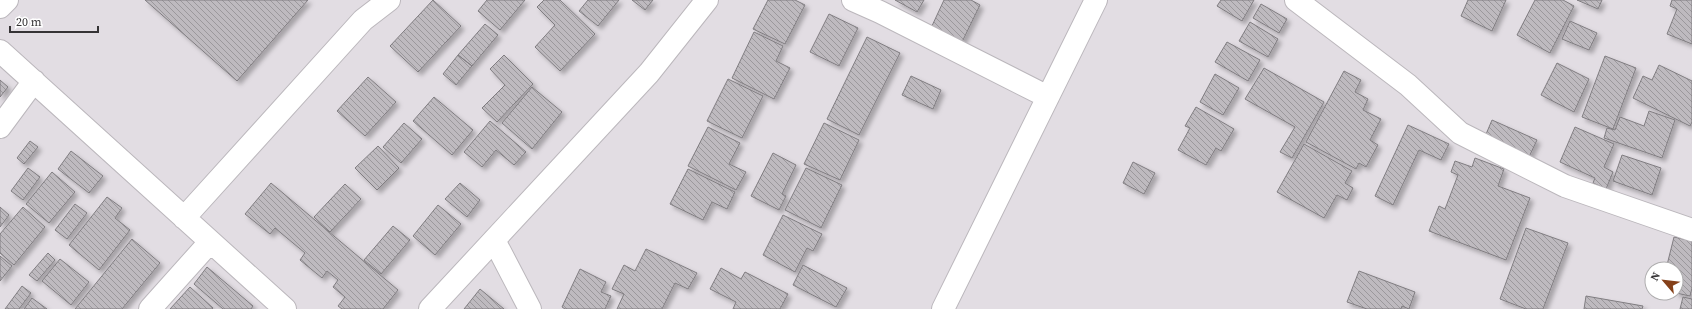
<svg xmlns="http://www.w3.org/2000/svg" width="1692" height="309" font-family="'Source Serif 4',serif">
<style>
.building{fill:url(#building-back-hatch);stroke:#807d81;filter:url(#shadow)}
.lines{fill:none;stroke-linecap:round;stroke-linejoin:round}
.minor-casing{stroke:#bbb7bc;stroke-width:24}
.minor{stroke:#fff;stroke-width:22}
</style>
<defs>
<pattern id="building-back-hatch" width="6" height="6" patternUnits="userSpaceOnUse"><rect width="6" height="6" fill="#bebabf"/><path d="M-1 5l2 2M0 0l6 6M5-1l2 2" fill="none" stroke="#9b989c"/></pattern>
<filter id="shadow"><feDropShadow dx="3.5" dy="3.5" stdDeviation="2" flood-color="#0004"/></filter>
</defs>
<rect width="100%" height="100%" fill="#e2dde3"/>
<path class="building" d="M145 0H308L237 81Z
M433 0 461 26 418 72 390 46Z
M487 0H525L500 30 478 11Z
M544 0H560L595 34 560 71 535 47 555 25 537 7Z
M588 0H619L598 26 579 11Z
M632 0H653L645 10Z
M768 0H795L805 5 785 44 753 29Z
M895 0H924L917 12Z
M944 0H971L980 5 962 42 931 28Z
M1221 0H1254L1242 21 1217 6Z
M1468 0H1506L1492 31 1461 16Z
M1535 0H1563L1574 6 1550 53 1517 35Z
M1577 0H1602L1598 9Z
M1672 0H1692V44L1667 34 1677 9 1670 6Z
M1261 4 1287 19 1279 33 1253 18Z
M829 14 858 28 839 66 810 52Z
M1570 21 1597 33 1589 50 1562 39Z
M1250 22 1278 39 1268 57 1239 41Z
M485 24 498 35 472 66 458 55Z
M754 32 783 46 776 61 790 68 774 99 732 78Z
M867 37 900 53 859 135 827 119Z
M1227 42 1260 60 1248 81 1215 62Z
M458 55 472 66 456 85 443 74Z
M504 55 533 84 497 122 482 108 505 85 490 69Z
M1605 56 1636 68 1613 129 1582 117Z
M1557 63 1589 79 1574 112 1541 95Z
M1659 65 1692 81V122L1690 126 1633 98 1643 76 1652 80Z
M1264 68 1324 102 1292 158 1280 152 1295 127 1245 99Z
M1344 71 1361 80 1355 92 1368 99 1363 110 1381 119 1370 140 1378 145 1366 167 1359 163 1356 169 1306 142Z
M1215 74 1239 88 1223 115 1200 102Z
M911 76 941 90 933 109 902 95Z
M368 77 396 102 365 136 337 111Z
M728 79 763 96 742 138 707 121Z
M0 80 8 87 0 97Z
M532 87 562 112 532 149 502 123Z
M434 97 473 130 452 155 413 121Z
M1196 107 1234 129 1221 151 1216 148 1206 165 1178 150 1190 128 1185 126Z
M1649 111 1675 120 1662 158 1604 138 1607 128 1615 130 1620 117 1644 126Z
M1492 120 1537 140 1528 159 1484 139Z
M490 121 526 152 514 165 496 150 482 167 464 152Z
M404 123 422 139 401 163 383 147Z
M824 123 859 140 840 180 804 164Z
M1408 125 1449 144 1441 160 1419 150 1393 205 1375 196Z
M708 127 740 143 729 164 746 172 736 190 688 166Z
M1575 127 1614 144 1604 167 1613 172 1606 189 1593 183 1595 178 1560 162Z
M30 141 38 147 24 164 17 158Z
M1304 144 1352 171 1345 183 1353 188 1347 200 1337 195 1324 218 1277 192Z
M378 146 399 168 377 190 355 168Z
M71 151 103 176 89 193 58 169Z
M773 153 796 165 782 194 786 196 779 210 751 196Z
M1622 155 1661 168 1652 195 1613 181Z
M1475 158 1504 169 1498 186 1530 198 1506 260 1429 231 1439 206 1445 209 1458 175 1451 172 1455 161 1472 167Z
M1133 162 1155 173 1144 194 1123 183Z
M28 168 40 177 23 200 11 191Z
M806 168 842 185 821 228 785 210Z
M688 169 735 192 727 209 712 202 703 220 670 204Z
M52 172 75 192 49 223 26 204Z
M271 183 398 290 383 309H342L338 306 345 297 333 287 338 280 327 271 322 278 300 260 305 253 275 228 270 234 245 214Z
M460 183 480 200 467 217 445 199Z
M345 184 361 199 330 232 314 217Z
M107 197 122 208 115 218 130 230 99 270 69 245Z
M75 204 87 213 67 239 55 230Z
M438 205 461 224 435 255 413 236Z
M0 207 9 215 0 227Z
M23 207 45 227 14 265 0 253V234Z
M783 215 822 234 813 251 807 248 795 272 763 255Z
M393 226 410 240 381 274 364 260Z
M1526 228 1568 243 1543 309H1526L1500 299Z
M1674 237 1692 241V288L1690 296 1676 293V269H1666Z
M132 239 160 263 122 309H75Z
M646 249 697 273 688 289 675 283 662 309H617L624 294 612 289 624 265 635 271Z
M48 253 55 260 37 281 29 275Z
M0 256 12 266 0 281Z
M60 259 89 282 71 305 42 281Z
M803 265 847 288 836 307 793 285Z
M207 267 253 306 251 309H223L194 284Z
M721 268 741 279 745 272 788 294 780 309H733L736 302 710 289Z
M580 269 606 282 601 292 611 296 605 309H565L562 307Z
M1359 271 1415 292 1409 309 1402 306 1401 309H1367L1347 302Z
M22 286 31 293 19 309H5Z
M190 287 213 308 212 309H170Z
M480 289 504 309H464Z
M1586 296 1643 306 1642 309H1584Z
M1683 297 1692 299V309H1680Z
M32 298 47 309H24Z"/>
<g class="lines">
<g class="minor-casing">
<path id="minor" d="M853 0 880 12 1048 97
M1296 0 1408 85 1460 133 1565 186 1692 230
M0 7 7 0
M0 51 285 309
M0 127 34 81
M184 218 363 20 389 0
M494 240 530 309
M150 309 210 242
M430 309 649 73 707 0
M943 309 1096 0"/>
</g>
<use href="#minor" class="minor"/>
</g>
<g transform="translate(1664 281) rotate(298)"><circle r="19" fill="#ffffff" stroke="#aeadae"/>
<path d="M0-3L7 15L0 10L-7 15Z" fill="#854019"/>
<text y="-6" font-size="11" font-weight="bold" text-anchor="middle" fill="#353335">N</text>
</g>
<path d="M10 26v6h88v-6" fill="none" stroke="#353335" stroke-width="2"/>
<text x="16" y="26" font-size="12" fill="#353335" stroke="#ffffff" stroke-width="3" paint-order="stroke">20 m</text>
</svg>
